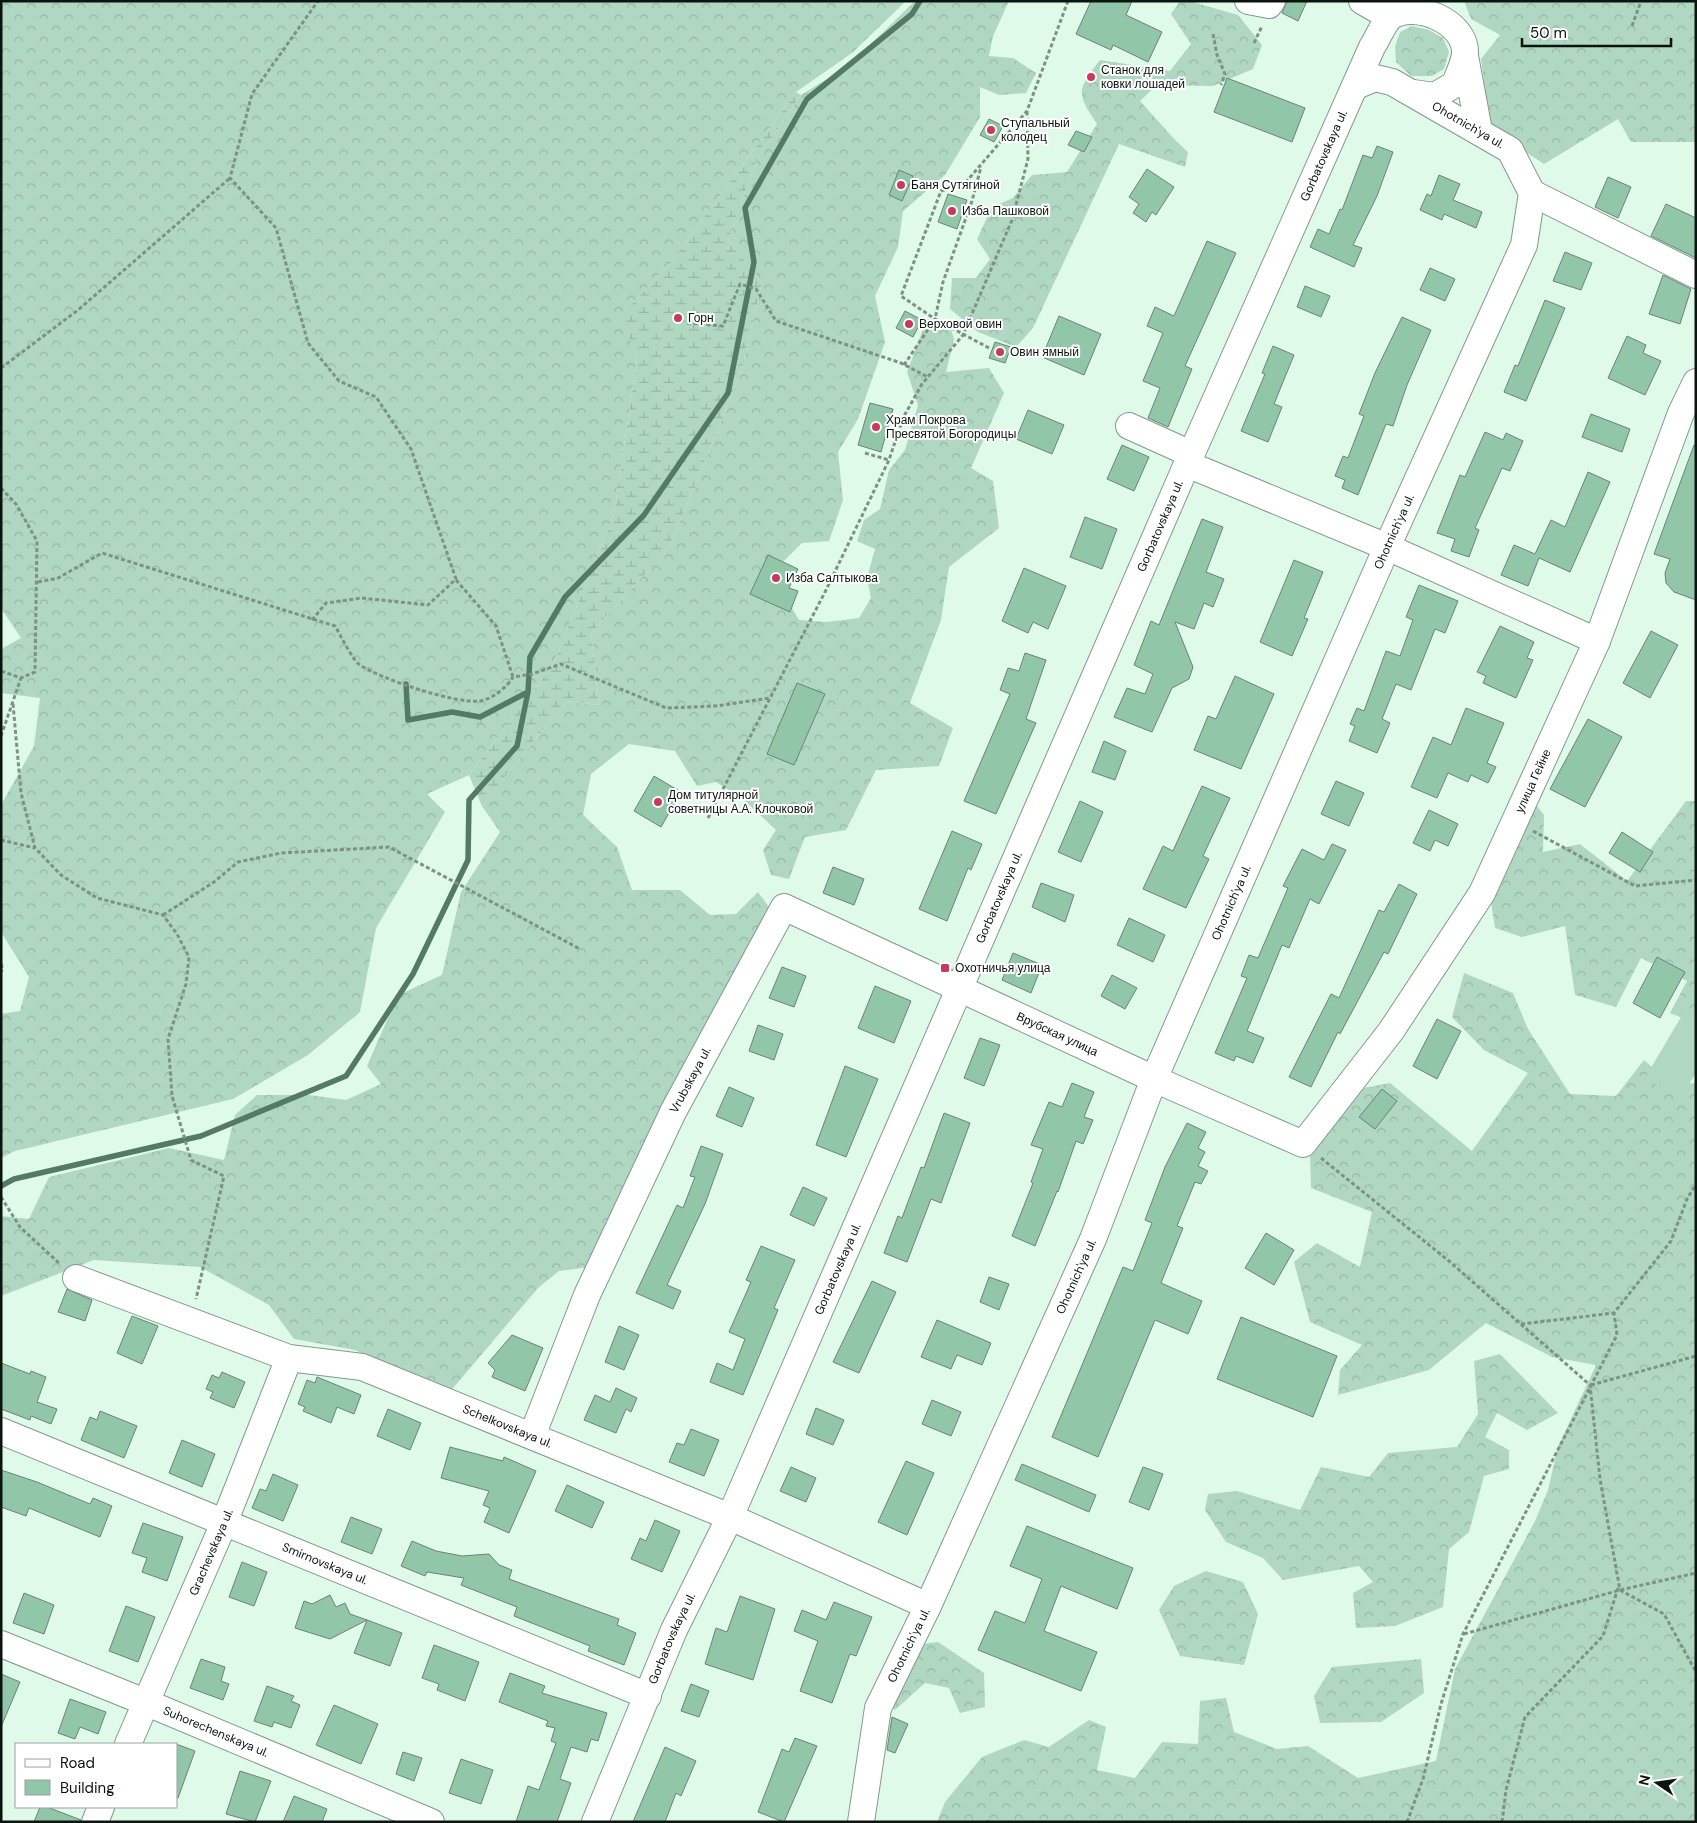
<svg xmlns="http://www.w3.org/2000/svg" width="1697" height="1823" font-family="'DM Sans',sans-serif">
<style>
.forest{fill:url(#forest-crowns)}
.wetland{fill:url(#wetland-marsh)}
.garden{fill:#b0d7c1}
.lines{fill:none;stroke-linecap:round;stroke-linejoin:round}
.stream{stroke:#527a64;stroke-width:5.5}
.building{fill:#91c6a9;stroke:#6b8375}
.minor-casing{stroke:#829a8c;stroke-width:28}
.path{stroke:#7e9186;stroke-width:3;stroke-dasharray:4 2.5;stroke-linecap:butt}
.minor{stroke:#fff;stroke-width:26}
.poi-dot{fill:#c8395e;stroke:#fff;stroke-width:2}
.labels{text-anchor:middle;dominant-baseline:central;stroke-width:4;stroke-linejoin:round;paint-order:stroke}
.poi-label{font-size:12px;fill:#0b140f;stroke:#fff;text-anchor:start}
.street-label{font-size:12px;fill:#0b140f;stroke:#fff}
</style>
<defs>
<pattern id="forest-crowns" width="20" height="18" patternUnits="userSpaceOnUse" patternTransform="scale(1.25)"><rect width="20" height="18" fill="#b0d7c1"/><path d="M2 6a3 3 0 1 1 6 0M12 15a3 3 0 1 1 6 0" fill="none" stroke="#96b8a5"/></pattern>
<pattern id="wetland-marsh" width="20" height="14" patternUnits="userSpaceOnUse" patternTransform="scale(1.25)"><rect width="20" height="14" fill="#b0d7c1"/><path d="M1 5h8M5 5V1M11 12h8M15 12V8" fill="none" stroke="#96b8a5"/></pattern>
</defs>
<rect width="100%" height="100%" fill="#e0faea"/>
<path class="forest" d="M1 1H906L852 53 796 92 671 263 622 314 637 358 614 514 553 665 469 775 427 794 445 812 376 928 360 1012 308 1055 233 1099 15 1151 1 1158V1014L20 1011 29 977 1 932V805L34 746 40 698 1 693V649L21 638 1 608Z
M915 1H1009L993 36 989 56 1013 58 1036 73 1026 93 999 95 980 87V117L945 175 903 211 898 247 875 296 885 342 858 419 838 452 843 500 829 541 802 543 783 562 782 591 799 620 827 622 859 618 871 598 867 578 875 549 857 541 864 520 880 509 889 470 905 450 918 405 907 372 927 319 948 320 954 339 946 372 989 368 1004 393 971 468 993 481 999 528 949 567 941 620 910 703 953 728 939 766 876 770 846 830 805 837 789 879 771 875 763 850 776 830 743 799 716 782 697 786 675 751 629 744 591 774 583 815 617 847 632 890H680L710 915 736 914 758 892 771 910 590 1267 559 1271 538 1288 448 1394 355 1350 294 1339 269 1305 200 1267 94 1260 1 1296V1216L29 1219 49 1177 169 1148 224 1160 235 1115 257 1095H309L346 1100 381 1084 367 1066 398 995 442 975 461 892 500 832 482 806 566 701 599 705 591 633 669 548 741 373 762 282 728 240 757 159 801 95 848 66Z
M1180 1H1189L1238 15 1262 45 1253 69 1213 86 1157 85 1140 101 1176 141 1188 152 1185 167 1119 144 1033 328 1016 347 978 332 950 309 952 278H976L990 259 977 239 992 207 1013 198 1032 175 1067 172 1097 124C1075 92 1078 89 1100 60L1170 71 1191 44 1171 14Z
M1464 1H1696V142H1631L1618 119 1544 164 1490 129 1481 59 1500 35 1471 19Z
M1412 26 1429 30 1443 38 1449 52 1444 69 1432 76H1411L1396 62 1395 47 1400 32Z
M1533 801 1544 815 1543 852 1580 844 1627 881 1686 801H1696V1023L1670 1013 1687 981 1641 958 1616 1007 1575 995 1565 926 1522 937 1495 928 1487 876Z
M1464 973 1513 993 1528 1029 1570 1094 1616 1096 1644 1060 1672 1085 1696 1083V1822H937L945 1802 982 1757 1024 1740 1049 1747 1089 1720 1106 1727 1097 1770 1135 1778 1162 1742 1198 1744 1200 1701 1226 1698 1234 1732 1277 1749 1308 1746 1358 1778 1436 1761 1455 1669 1535 1521 1548 1490 1558 1447 1596 1365 1552 1357 1486 1323 1429 1370 1338 1395 1340 1370 1362 1345 1310 1322 1294 1262 1317 1243 1360 1267 1372 1212 1311 1188 1310 1152 1363 1088 1390 1083 1472 1151 1528 1073 1484 1050 1452 1017Z
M1500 1354 1558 1413 1527 1430 1497 1413 1485 1437 1509 1450V1469L1484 1476 1469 1532 1449 1549 1443 1607 1395 1626 1356 1628 1353 1593 1373 1582 1359 1566 1283 1580 1263 1558 1226 1542 1205 1510 1208 1494 1237 1491 1300 1510 1321 1467 1369 1477 1388 1453 1457 1447 1478 1414 1474 1361Z
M1206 1571 1243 1582 1258 1614 1244 1665 1180 1656 1159 1610 1174 1586Z
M938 1642 984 1673 985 1707 960 1713 949 1688 925 1683 895 1710 877 1685 898 1647Z
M1421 1659 1424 1693 1381 1722 1320 1723 1314 1696 1332 1667Z"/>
<path class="wetland" d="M796 92 801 95 757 159 728 240 762 282 741 373 669 548 591 633 599 705 566 701 482 806 469 775 553 665 614 514 637 358 621 315 671 263Z
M479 707 489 708 491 711 489 719 475 726 461 720V713L464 710Z"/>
<path class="garden" d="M1684 1012 1696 1019V1073L1680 1099 1645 1078Z"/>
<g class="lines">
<path class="stream" d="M406 684 408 720 452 712 480 717 528 692
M1 1186 14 1179 201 1136 346 1076 413 974 468 860 469 800 517 746 528 692 530 657 565 597 644 515 728 393 754 262 745 208 807 99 912 14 920 1"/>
</g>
<path class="building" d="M1091 1H1132L1126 15 1162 32 1148 62 1113 45 1111 50 1076 34Z
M1287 1H1307L1298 21 1282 13Z
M1227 78 1305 108 1292 142 1214 112Z
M989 119 1003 126 994 142 980 135Z
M1076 131 1092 137 1084 152 1068 145Z
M1377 146 1393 152 1377 196 1353 245 1362 248 1354 267 1310 247 1318 229 1329 234 1340 209 1342 210 1363 155 1372 158Z
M1147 169 1174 187 1156 215 1152 212 1146 222 1133 213 1139 204 1129 197Z
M899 170 913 176 902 201 889 195Z
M1439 175 1460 184 1453 200 1482 212 1476 228 1444 214 1442 220 1420 210 1427 194 1431 196Z
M1608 177 1631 187 1618 218 1595 207Z
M948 194 967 200 957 229 938 222Z
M1666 204 1696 218V258L1651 236Z
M1207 241 1236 253 1185 366 1192 369 1168 427 1148 418 1160 388 1143 381 1163 333 1147 326 1155 307 1174 316Z
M1565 252 1592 263 1581 290 1553 281Z
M1430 268 1455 279 1445 301 1420 290Z
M1663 275 1691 289 1680 324 1649 314Z
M1305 286 1330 296 1321 317 1297 307Z
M1545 300 1565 308 1526 401 1504 392 1515 365 1518 366Z
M905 311 922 320 913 337 896 328Z
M1059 316 1101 334 1084 375 1042 357Z
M1402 317 1431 330 1407 385 1393 426 1386 424 1358 495 1342 488 1345 480 1335 476 1343 456 1348 458 1364 416 1359 414 1375 373Z
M1627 336 1646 345 1643 353 1661 361 1645 395 1608 378Z
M995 342 1011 347 1005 363 989 358Z
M1273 346 1294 355 1274 404 1282 407 1268 442 1241 431 1265 374 1262 373Z
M870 403 893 409 881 452 858 445Z
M1028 410 1064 425 1052 454 1016 439Z
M1591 414 1630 429 1622 452 1582 437Z
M1485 432 1503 440 1506 433 1523 441 1510 471 1502 468 1475 528 1479 530 1469 557 1451 551 1455 539 1437 533 1460 475 1465 477Z
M1122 445 1149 457 1134 491 1107 479Z
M1694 445H1696V600L1674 592 1666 583 1665 573 1670 559 1654 554Z
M1588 472 1610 482 1570 572 1539 558 1528 586 1501 575 1514 545 1535 554 1551 520 1565 527Z
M1085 517 1117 529 1102 569 1070 557Z
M1202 519 1223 527 1206 572 1224 579 1213 607 1204 603 1194 629 1175 622 1193 667 1189 679 1172 688 1152 732 1114 717 1127 688 1145 694 1153 674 1134 665 1151 621 1159 625Z
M768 555 798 569 789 588 798 591 790 612 750 594Z
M1294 560 1323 572 1304 618 1308 619 1292 656 1260 642Z
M1024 568 1066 586 1048 629 1033 622 1028 633 1002 621Z
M1419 585 1458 601 1445 633 1435 629 1411 690 1396 684 1382 719 1390 723 1377 753 1349 741 1355 726 1350 724 1357 708 1364 711 1386 651 1400 656 1413 620 1406 617Z
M1500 626 1534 642 1527 658 1533 660 1516 698 1483 683 1486 676 1477 672Z
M1651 631 1678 645 1650 698 1623 683Z
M1025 653 1046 660 1026 719 1036 723 996 814 964 801 1010 694 1000 690 1008 668 1019 671Z
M1235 676 1274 694 1241 769 1194 750 1208 716 1216 719Z
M797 683 825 694 794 765 767 754Z
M1466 708 1504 723 1487 763 1496 767 1488 783 1471 775 1468 782 1448 773 1437 798 1411 787 1433 737 1451 745Z
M1588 719 1622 737 1585 807 1550 789Z
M1104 741 1126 751 1115 780 1092 772Z
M654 776 681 792 661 827 634 811Z
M1336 781 1364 793 1349 826 1321 814Z
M1202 786 1230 798 1203 856 1209 859 1186 908 1143 889 1163 846 1173 851Z
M1080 801 1103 812 1081 862 1058 852Z
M1429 810 1458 824 1448 846 1435 840 1430 851 1413 843Z
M952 831 982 844 971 870 968 868 947 921 919 909Z
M1622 832 1653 852 1640 872 1609 853Z
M1332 844 1346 850 1319 904 1310 899 1289 948 1282 945 1247 1031 1264 1038 1253 1063 1236 1056 1234 1061 1215 1053 1247 978 1241 976 1249 955 1258 958 1288 888 1283 886 1302 849 1324 860Z
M833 867 864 879 854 905 823 893Z
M1041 883 1074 895 1065 922 1032 907Z
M1399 884 1417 894 1388 954 1384 952 1340 1034 1338 1032 1311 1087 1289 1077 1331 994 1339 998 1379 910 1384 912Z
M1129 918 1165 935 1153 962 1117 945Z
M1013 953 1042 965 1031 993 1002 980Z
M1657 957 1685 972 1660 1018 1633 1003Z
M782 967 806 976 794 1007 769 998Z
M1112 975 1137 988 1125 1009 1101 996Z
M875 986 911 1001 894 1043 858 1028Z
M1437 1019 1461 1031 1437 1079 1413 1066Z
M758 1025 783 1034 774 1060 749 1051Z
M980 1038 1000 1045 984 1086 964 1078Z
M845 1066 878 1079 846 1157 816 1145Z
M1072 1083 1094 1092 1084 1117 1093 1120 1083 1144 1076 1141 1058 1192 1057 1191 1035 1246 1012 1236 1033 1183 1031 1182 1043 1149 1031 1145 1049 1102 1062 1107Z
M729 1087 754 1098 742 1127 716 1116Z
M1382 1089 1397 1101 1375 1129 1359 1117Z
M944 1113 970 1123 941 1203 931 1199 907 1262 884 1253 898 1216 902 1218 921 1167 924 1168Z
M1187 1123 1206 1132 1198 1148 1205 1152 1198 1166 1208 1171 1201 1184 1195 1182 1177 1226 1183 1228 1161 1283 1202 1301 1188 1334 1155 1320 1098 1457 1052 1437 1123 1267 1133 1271 1152 1223 1145 1220 1165 1167Z
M701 1146 723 1154 705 1204 667 1285 681 1291 673 1309 636 1293 677 1205 683 1208 695 1177 690 1176Z
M803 1187 827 1198 814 1226 790 1215Z
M1266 1233 1294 1250 1274 1285 1245 1268Z
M761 1246 795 1260 774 1308 778 1310 743 1395 710 1382 717 1363 733 1370 745 1339 729 1332 751 1282 746 1280Z
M989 1277 1009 1284 999 1310 980 1302Z
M872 1281 896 1292 859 1373 833 1362Z
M67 1289 92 1300 85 1321 58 1312Z
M132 1316 158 1326 142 1364 117 1353Z
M1241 1317 1337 1356 1313 1417 1217 1379Z
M937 1320 991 1343 982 1365 957 1355 951 1369 921 1357Z
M619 1326 639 1335 624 1370 605 1362Z
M512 1335 543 1348 525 1391 492 1377 495 1370 488 1363Z
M1 1363 30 1374 31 1371 46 1377 37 1402 57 1409 51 1424 31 1416 30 1420 1 1409Z
M222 1372 245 1382 234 1408 210 1398 213 1392 206 1389 212 1375 219 1378Z
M317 1377 361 1395 354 1414 337 1407 331 1423 303 1411 305 1407 298 1404 307 1380 315 1383Z
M616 1388 637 1398 631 1412 626 1409 616 1433 584 1420 595 1395 610 1402Z
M932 1400 961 1412 951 1436 922 1424Z
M816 1408 844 1420 833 1445 806 1434Z
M388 1409 421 1423 410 1450 377 1436Z
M100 1411 137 1426 124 1458 81 1440 90 1417 97 1420Z
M691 1429 719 1440 704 1476 669 1462 677 1443 684 1445Z
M182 1440 215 1454 202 1487 169 1473Z
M450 1447 503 1461 504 1457 536 1471 509 1533 484 1522 490 1508 483 1505 489 1491 441 1478Z
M906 1461 934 1473 907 1535 878 1522Z
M1022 1464 1096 1495 1089 1512 1015 1480Z
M791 1467 816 1478 806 1502 780 1491Z
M1143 1467 1163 1474 1149 1510 1129 1502Z
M1 1470 37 1482 90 1504 93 1498 112 1506 100 1537 29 1508 26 1516 1 1507Z
M273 1474 298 1485 283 1521 252 1508 260 1489 266 1491Z
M567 1485 604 1502 592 1528 555 1511Z
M351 1517 382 1529 372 1554 341 1542Z
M655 1520 680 1531 662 1572 631 1559 640 1538 646 1541Z
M143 1523 183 1537 167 1581 142 1572 147 1558 132 1553Z
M1027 1526 1133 1568 1117 1609 1061 1586 1044 1631 1097 1652 1081 1691 978 1650 995 1611 1025 1623 1042 1579 1010 1566Z
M412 1541 436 1551 462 1556 489 1554 499 1565 512 1570 509 1579 619 1619 617 1625 636 1633 624 1665 588 1651 590 1646 514 1616 517 1607 461 1585 464 1578 427 1572 425 1576 401 1566Z
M242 1562 267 1572 254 1606 229 1597Z
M24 1593 54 1605 44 1634 13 1623Z
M330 1595 336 1607 345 1603 350 1614 367 1620 330 1639 295 1628 304 1601 312 1604Z
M740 1596 775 1609 753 1680 705 1664 716 1628 727 1632Z
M834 1602 872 1617 856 1656 850 1654 832 1703 800 1691 818 1641 794 1631 802 1610 826 1620Z
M126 1606 155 1617 138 1662 109 1651Z
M367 1620 402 1633 390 1666 354 1653Z
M434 1645 479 1662 465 1701 437 1690 439 1684 422 1678Z
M201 1659 225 1667 221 1681 229 1684 223 1700 190 1688Z
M510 1673 545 1686 542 1693 607 1713 598 1741 591 1739 587 1752 571 1747 560 1779 571 1783 557 1822H516L528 1786 539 1790 556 1743 551 1741 555 1728 546 1726 548 1721 499 1702Z
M1 1674 20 1682 1 1727Z
M691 1684 709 1691 699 1717 681 1711Z
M267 1686 294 1696 291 1701 300 1705 291 1728 274 1722 272 1727 254 1721Z
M70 1699 106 1712 98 1734 80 1727 75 1739 58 1733Z
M334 1705 378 1724 361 1764 316 1745Z
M892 1717 908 1724 895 1753 887 1750Z
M795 1738 817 1746 784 1822 758 1812 782 1749 789 1752Z
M176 1744 195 1751 178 1798H176Z
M665 1747 696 1761 681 1796 676 1793 665 1822H633Z
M403 1752 422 1758 414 1781 396 1774Z
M461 1759 493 1770 481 1804 449 1793Z
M240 1771 271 1781 255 1822 226 1814Z
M294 1796 327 1809 322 1822H283Z
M40 1807H47L81 1820 80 1822H34Z"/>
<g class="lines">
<g class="minor-casing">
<g id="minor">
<path d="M1248 1 1269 5 1272 1"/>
<path d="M1362 1 1390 17 1396 1"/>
<path d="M1465 56 1479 131"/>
<path d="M1532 193 1696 275"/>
<path d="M1129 426 1191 454"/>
<path d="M1187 464 1387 547 1597 641"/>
<path id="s1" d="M76 1278 289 1358 362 1367 730 1517 928 1606"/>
<path id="s2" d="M1 1431 648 1696"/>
<path id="s3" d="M532 1436 587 1295 673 1112 784 907 1154 1079 1303 1144 1391 1031 1482 893 1597 641 1681 413 1696 382"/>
<path id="s4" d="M1 1644 145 1702 431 1822"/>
<path id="s5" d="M128 1744 224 1523 289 1358"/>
<path d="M95 1822 101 1807"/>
<path id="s6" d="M595 1822 674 1630 730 1517 1187 464 1372 47C1378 38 1383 24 1390 17 1415 0 1467 22 1465 54 1464 64 1458 75 1455 84L1435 96 1413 93"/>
<path id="s7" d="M861 1822 878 1708 928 1606 1093 1239 1154 1079 1387 547 1524 245 1532 193 1510 150 1392 82 1375 78 1356 86"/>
</g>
</g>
<path class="path" d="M1632 26 1641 1
M1213 34 1217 55 1225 74 1221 85
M1254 43 1262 26
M687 323 723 326 740 284 756 289 776 321 901 363 928 377
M989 348 935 319 901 296 941 191 966 182 1027 111 1068 1
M904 365 935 319 943 282 972 201 981 167
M1 368 78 310 230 178
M865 453 889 460
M1 488 16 504 37 541 35 672 21 678 1 671
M456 580 496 626 513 677
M38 582 58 578 102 553 335 626C341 636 352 659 360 665 381 679 455 704 480 701 493 699 507 687 513 677L532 674 561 664 666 708 716 706 770 698
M312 620 326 603 362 598 428 605 456 579 411 449 376 397 339 381 308 343 276 228 230 178 252 94 318 1
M13 704 21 793 35 848 61 875 97 898 163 915 177 934 189 957 186 984 168 1039 172 1096 191 1160 224 1176 196 1299
M1 736 21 678
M708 818 825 592 889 460 903 418 922 384 963 335 1012 220 1028 159 1027 111
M1533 831 1635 886 1696 880
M1 840 35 848
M163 915 214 882 238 862 281 853 389 847 580 949
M1 964 3 970 1 971
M1321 1158 1449 1261 1590 1385 1600 1479 1620 1590
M1 1197 20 1227 60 1264
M1521 1324 1614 1313
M1591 1385 1696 1356
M1620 1590 1664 1614 1696 1672
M1464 1634 1620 1590 1696 1573
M986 1822H993
M1407 1822 1423 1779 1441 1704 1463 1634 1617 1335 1614 1313 1671 1241 1687 1199 1696 1184
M1502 1822 1506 1790 1525 1717 1603 1636 1619 1585"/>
<use href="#minor" class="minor"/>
</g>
<g class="poi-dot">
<circle cx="1091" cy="77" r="5"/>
<circle cx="991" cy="130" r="5"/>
<circle cx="901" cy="185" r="5"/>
<circle cx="952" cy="211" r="5"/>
<circle cx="678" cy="318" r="5"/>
<circle cx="909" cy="324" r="5"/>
<circle cx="1000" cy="352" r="5"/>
<circle cx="876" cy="427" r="5"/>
<circle cx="776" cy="578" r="5"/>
<circle cx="658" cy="802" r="5"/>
<rect x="940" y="963" width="10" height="10" rx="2.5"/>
</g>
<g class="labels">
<g class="poi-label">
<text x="1101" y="70">Станок для<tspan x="1101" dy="14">ковки лошадей</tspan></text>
<text x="1001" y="123">Ступальный<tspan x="1001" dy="14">колодец</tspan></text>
<text x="911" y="185">Баня Сутягиной</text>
<text x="962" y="211">Изба Пашковой</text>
<text x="688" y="318">Горн</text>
<text x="919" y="324">Верховой овин</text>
<text x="1010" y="352">Овин ямный</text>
<text x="886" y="420">Храм Покрова<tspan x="886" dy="14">Пресвятой Богородицы</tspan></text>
<text x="786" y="578">Изба Салтыкова</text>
<text x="668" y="795">Дом титулярной<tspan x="668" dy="14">советницы А.А. Клочковой</tspan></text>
<text x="955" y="968">Охотничья улица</text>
</g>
<g class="street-label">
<text transform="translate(1468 125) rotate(30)">Ohotnich'ya ul.</text>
<text stroke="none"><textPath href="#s6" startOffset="1819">Gorbatovskaya ul.</textPath></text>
<text stroke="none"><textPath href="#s6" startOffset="1414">Gorbatovskaya ul.</textPath></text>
<text stroke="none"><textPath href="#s7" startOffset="1400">Ohotnich'ya ul.</textPath></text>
<text stroke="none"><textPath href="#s3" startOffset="1589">улица Гейне</textPath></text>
<text stroke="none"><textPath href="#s6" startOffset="1009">Gorbatovskaya ul.</textPath></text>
<text stroke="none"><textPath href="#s7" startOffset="995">Ohotnich'ya ul.</textPath></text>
<text stroke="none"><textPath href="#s3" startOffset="888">Врубская улица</textPath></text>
<text stroke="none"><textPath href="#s3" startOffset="390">Vrubskaya ul.</textPath></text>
<text stroke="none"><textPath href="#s6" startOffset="604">Gorbatovskaya ul.</textPath></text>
<text stroke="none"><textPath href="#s7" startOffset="590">Ohotnich'ya ul.</textPath></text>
<text stroke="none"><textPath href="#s1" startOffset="458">Schelkovskaya ul.</textPath></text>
<text stroke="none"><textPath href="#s5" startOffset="209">Grachevskaya ul.</textPath></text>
<text stroke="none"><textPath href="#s2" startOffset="350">Smirnovskaya ul.</textPath></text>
<text stroke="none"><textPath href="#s6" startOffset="199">Gorbatovskaya ul.</textPath></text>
<text stroke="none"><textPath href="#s7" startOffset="185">Ohotnich'ya ul.</textPath></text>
<text stroke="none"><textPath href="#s4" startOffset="232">Suhorechenskaya ul.</textPath></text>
</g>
</g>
<rect width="1697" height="1823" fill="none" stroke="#0b140f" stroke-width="5"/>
<rect x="15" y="1743" width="162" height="65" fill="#ffffff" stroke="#9da19f"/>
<rect x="25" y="1759" width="25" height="8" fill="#ffffff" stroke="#9da19f"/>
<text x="60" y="1768" font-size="15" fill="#0b140f">Road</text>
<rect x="25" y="1780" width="25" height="15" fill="#91c6a9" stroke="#9da19f"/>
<text x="60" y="1793" font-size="15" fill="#0b140f">Building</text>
<g transform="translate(1657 1783) rotate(283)" stroke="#ffffff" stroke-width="4" paint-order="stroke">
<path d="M0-4L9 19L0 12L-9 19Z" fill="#0b140f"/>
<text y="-8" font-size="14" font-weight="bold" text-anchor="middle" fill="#0b140f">N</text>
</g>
<path d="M1522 38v8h149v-8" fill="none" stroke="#0b140f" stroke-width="2.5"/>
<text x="1530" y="38" font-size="15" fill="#0b140f" stroke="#ffffff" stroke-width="4" paint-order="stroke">50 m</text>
</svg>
